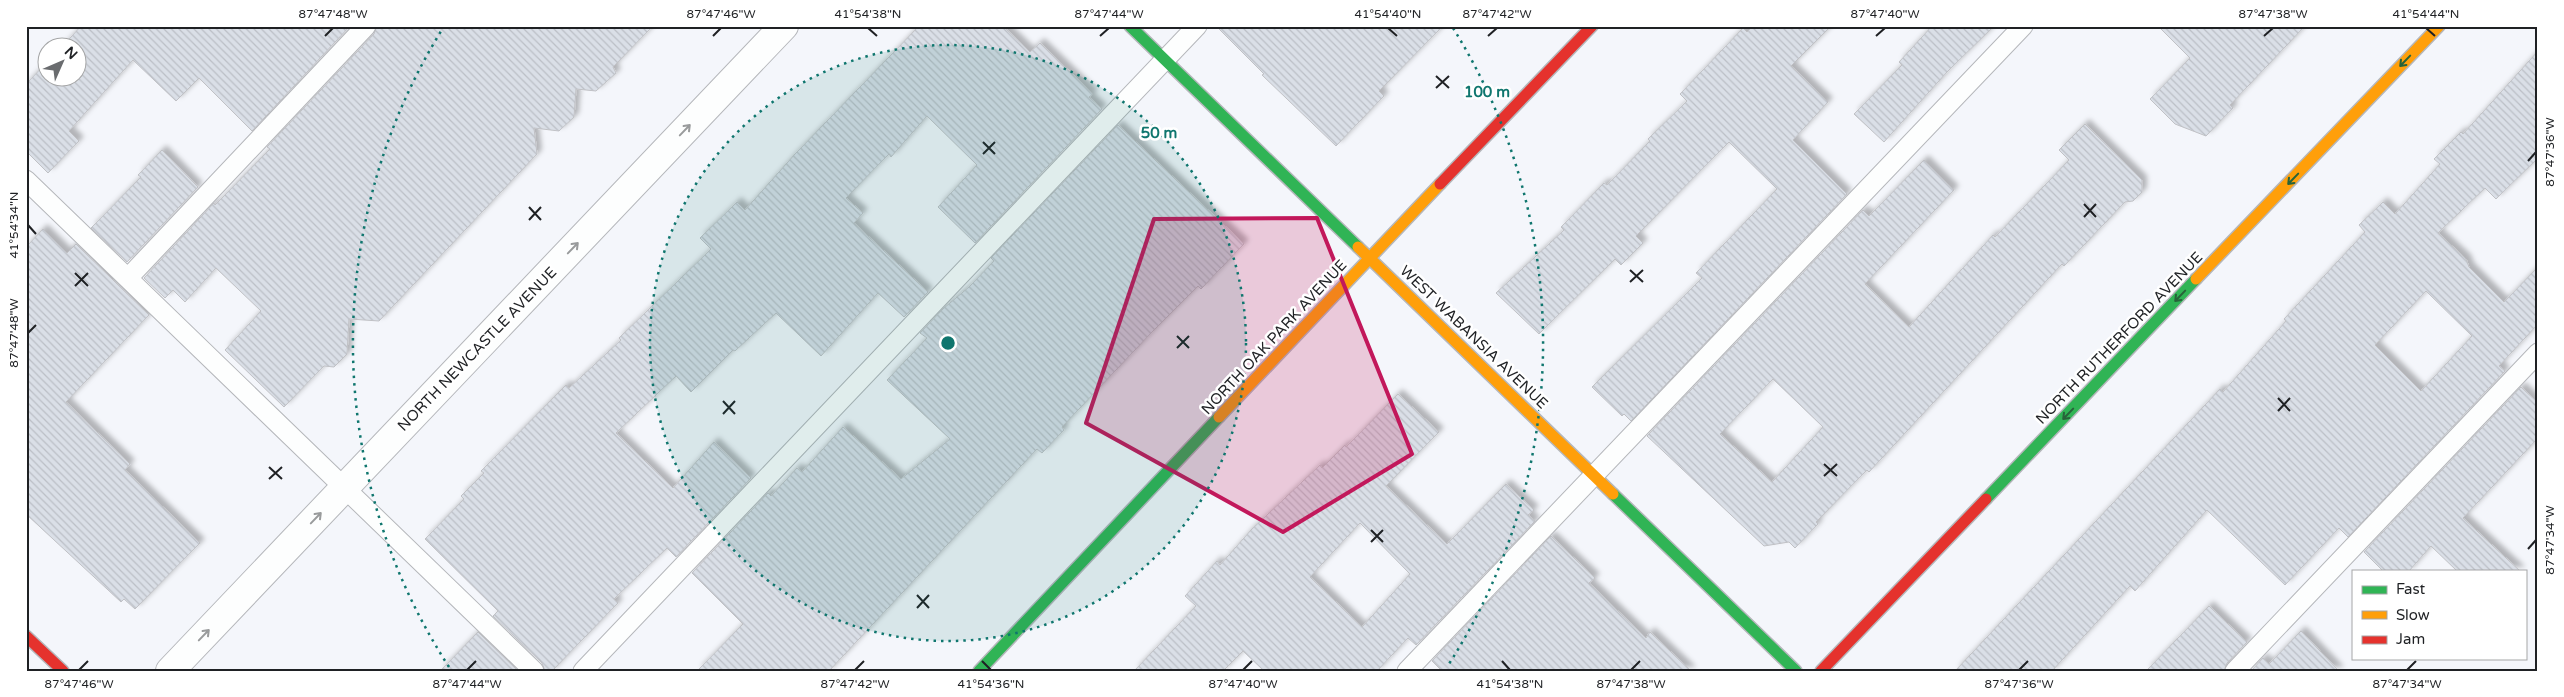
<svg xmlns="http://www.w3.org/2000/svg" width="2564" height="697" font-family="'Varela Round',sans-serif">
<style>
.building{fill:url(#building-back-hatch);stroke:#c0c1c5;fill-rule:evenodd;filter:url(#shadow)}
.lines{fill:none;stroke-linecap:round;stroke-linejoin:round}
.lane-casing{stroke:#b5b7bb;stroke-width:21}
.street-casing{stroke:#b5b7bb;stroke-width:30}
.fast-casing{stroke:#b5b7bb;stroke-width:14}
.slow-casing{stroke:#b5b7bb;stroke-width:14}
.jam-casing{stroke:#b5b7bb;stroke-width:14}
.lane{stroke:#fdfefe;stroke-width:19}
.street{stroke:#fdfefe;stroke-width:28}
.fast{stroke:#30b455;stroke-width:11}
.slow{stroke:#ff9f0a;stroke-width:11}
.jam{stroke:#e5322d;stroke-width:11}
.oneway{stroke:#27633a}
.oneway2{stroke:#999b9c}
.marked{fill:#c2185b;fill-opacity:0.2;stroke:#c2185b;stroke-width:4;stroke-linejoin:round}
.ticks{fill:none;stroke:#1f2124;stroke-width:2}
.ring{fill:none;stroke:#0f766e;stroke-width:2.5;stroke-dasharray:2.5 5}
.labels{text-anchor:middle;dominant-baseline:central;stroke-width:5;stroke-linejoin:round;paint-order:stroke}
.street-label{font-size:15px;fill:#1f2124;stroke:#fff}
.centre{fill:#0f766e;stroke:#fff;stroke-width:2.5}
.ring-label{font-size:15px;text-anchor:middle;font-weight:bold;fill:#0f766e;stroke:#fff;stroke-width:5;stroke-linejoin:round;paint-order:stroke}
.neatline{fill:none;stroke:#1f2124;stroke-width:2}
.ticks-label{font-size:12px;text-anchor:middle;fill:#1f2124}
</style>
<defs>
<pattern id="building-back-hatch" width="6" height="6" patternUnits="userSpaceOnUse" patternTransform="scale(1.25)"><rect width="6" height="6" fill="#dadfe7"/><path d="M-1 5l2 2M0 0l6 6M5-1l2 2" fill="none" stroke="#bbbfc6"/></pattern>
<filter id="shadow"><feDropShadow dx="4.5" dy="-4.5" stdDeviation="2.5" flood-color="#0004"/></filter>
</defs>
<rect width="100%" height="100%" fill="#f4f6fb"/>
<path class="building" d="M81 26H350L252 131 199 78 176 101 133 60 69 131 79 141 48 173 26 151V84L48 61V78H78V48H61Z
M377 26H653L613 67 616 73 596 91 576 89 574 117 559 131 534 128 537 154 379 321 349 319 347 354 334 367 324 366 284 407 225 350 261 311 216 268 185 302 173 290 165 298 144 278 214 203 215 205 270 149 267 147 374 34Z
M919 26H1003L1030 52 1040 43 1093 94 1089 97 1102 109 975 243 938 207 977 165 927 116 891 157 889 154 846 198 863 213 854 223 928 292 904 317 878 293 821 356 776 313 735 351 733 350 691 392 676 376 616 433 673 488 714 442 751 478 676 557 667 548 614 599 618 603 552 671H545L542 663 493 616 498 611 425 539 464 499 461 496 484 473 481 471 566 385 569 388 621 340 619 338 711 249 700 238 737 202 745 210 795 154Z
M1216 26H1443L1379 91 1384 96 1336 146 1262 75 1264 74Z
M1753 26H1831L1791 66 1828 102 1793 140 1847 194 1631 421 1624 414 1622 416 1592 387 1702 278 1696 273 1777 189 1729 142 1636 236 1643 243 1621 265 1615 259 1539 334 1496 293 1564 230 1561 227 1604 183 1607 185 1650 141 1648 139 1687 101 1680 94 1743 28 1747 32Z
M1932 26H1994L1947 72 1884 142 1854 114 1902 65 1899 62Z
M2158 26H2305L2230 105 2233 108 2206 136 2175 124 2150 99 2190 58Z
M2538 51V158L2496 199 2485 188 2438 233 2466 259 2469 267 2504 302 2538 267V324L2499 366 2505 371 2348 537 2339 528 2285 585 2207 510 2135 591 2130 586 2052 671H1955L2220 389 2223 392 2286 321 2284 319 2365 232 2359 225 2383 202 2395 214 2440 164 2434 159 2461 132 2463 134ZM2426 291 2472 336 2421 391 2375 345Z
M2085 124 2142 180V192L2133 201 2125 202 2064 266 2062 264 1869 472 1867 470 1816 522 1818 524 1795 548 1789 542 1764 546 1647 436 1863 210 1869 216 1924 160 1954 190 1865 284 1909 327 1993 235 1995 237 2069 160 2059 150ZM1773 379 1823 427 1772 482 1720 434Z
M1118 125 1244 244 1201 289 1198 286 1153 331 1062 427 1064 430 1042 453 1037 449 829 671H697L743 624 692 573 768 493 771 496 797 468 802 472 843 427 901 479 950 439 887 380 927 338 920 333 944 308 969 287 994 261 991 258Z
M162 150 198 187 127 262 91 228 141 177 138 175Z
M43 229 67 253 76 244 149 315 66 402 130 464 125 470 200 543 135 609 124 599 121 602 26 514V247Z
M2521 387 2538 403V438L2463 518 2520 571H2457L2431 546 2409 571H2383L2364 552Z
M1398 394 1439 432 1386 486 1447 544 1506 484 1534 510 1528 515 1535 521 1416 645 1408 638 1377 671H1264L1243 651 1223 671H1134L1196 606 1185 596 1217 561 1220 565 1251 530 1320 465 1322 468 1345 445 1346 447ZM1360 523 1410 574 1362 627 1310 577Z
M1551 536 1595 578 1589 583 1646 638 1650 632 1691 671H1442L1432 661Z
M2209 606 2247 642 2227 663 2224 671H2146Z
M2301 631 2339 671H2251L2263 658 2269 664Z
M478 632 518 671H440Z"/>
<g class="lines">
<g class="lane-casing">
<path id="lane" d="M26 180 534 671
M128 278 366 26
M583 671 1197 26
M1407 671 2023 26
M2235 671 2538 353"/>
</g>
<g class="street-casing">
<path id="street" d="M170 671 784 26"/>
</g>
<g class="fast-casing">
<path id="fast" d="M1130 26 1358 247
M1613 494 1796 671
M1986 499 2196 279
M979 671 1219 417"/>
</g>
<g class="slow-casing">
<path id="slow" d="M1358 247 1613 494
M2196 279 2439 26
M1219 417 1440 184"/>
</g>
<g class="jam-casing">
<path id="jam" d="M1440 184 1592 26
M26 636 63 671
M1821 671 1986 499"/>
</g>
<use href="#lane" class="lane"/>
<use href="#street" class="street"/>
<use href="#fast" class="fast"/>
<use href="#slow" class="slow"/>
<use href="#jam" class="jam"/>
</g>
<defs><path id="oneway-shaft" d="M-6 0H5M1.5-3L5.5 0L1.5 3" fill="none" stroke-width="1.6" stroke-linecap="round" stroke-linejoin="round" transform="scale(1.25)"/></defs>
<g class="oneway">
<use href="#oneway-shaft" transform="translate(2405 61) rotate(134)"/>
<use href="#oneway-shaft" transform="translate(2293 179) rotate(134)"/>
<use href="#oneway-shaft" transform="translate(2180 296) rotate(134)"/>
<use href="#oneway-shaft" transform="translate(2068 414) rotate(134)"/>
</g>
<g class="oneway2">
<use href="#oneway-shaft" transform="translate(685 130) rotate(-46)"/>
<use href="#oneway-shaft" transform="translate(573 248) rotate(-46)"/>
<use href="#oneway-shaft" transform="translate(316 518) rotate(-46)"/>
<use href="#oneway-shaft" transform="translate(204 635) rotate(-46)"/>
</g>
<path class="marked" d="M1317 218 1412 454 1283 532 1086 423 1154 219Z"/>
<path class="ticks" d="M868 28 877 36M1388 28 1397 36M2426 28 2435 36M325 36 333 28M713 36 721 28M1100 36 1109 28M1488 36 1497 28M1876 36 1885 28M2264 36 2273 28M1436 76 1449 88M1436 88 1449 76M983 142 995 154M983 154 995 142M2528 161 2536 152M2084 204 2096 217M529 207 541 220M2084 217 2096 204M529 220 541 207M28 225 36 234M1630 270 1643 282M75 273 88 286M1630 282 1643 270M75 286 88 273M28 333 36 325M1177 336 1189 348M1177 348 1189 336M2278 398 2290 411M723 401 735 414M2278 411 2290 398M723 414 735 401M1824 464 1837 476M269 467 282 479M1824 476 1837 464M269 479 282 467M1371 530 1383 542M1371 542 1383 530M2528 549 2536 540M917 595 929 608M917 608 929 595M982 661 991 670M1502 661 1510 670M79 670 88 661M467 670 476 661M855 670 864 661M1243 670 1252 661M1631 670 1640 661M2019 670 2028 661M2407 670 2416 661"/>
<circle cx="948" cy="343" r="298" fill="#0f766e" fill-opacity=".12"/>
<g class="ring">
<circle cx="948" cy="343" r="298"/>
<path d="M449 667A595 595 0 0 1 443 28M1453 28A595 595 0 0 1 1447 667"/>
</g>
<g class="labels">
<g class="street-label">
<text transform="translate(1274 337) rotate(-47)">NORTH OAK PARK AVENUE</text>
<text transform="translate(1474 337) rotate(44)">WEST WABANSIA AVENUE</text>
<text transform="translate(2119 338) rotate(-46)">NORTH RUTHERFORD AVENUE</text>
<text transform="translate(477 349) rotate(-46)">NORTH NEWCASTLE AVENUE</text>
</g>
</g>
<circle cx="948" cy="343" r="8" class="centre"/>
<g class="ring-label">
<text x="1487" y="97">100 m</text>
<text x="1159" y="138">50 m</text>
</g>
<rect width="2564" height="697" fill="none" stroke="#ffffff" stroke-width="55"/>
<rect x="2352" y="570" width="175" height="90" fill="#ffffff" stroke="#a5a6a7"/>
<rect x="2362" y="586" width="25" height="8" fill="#30b455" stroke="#a5a6a7"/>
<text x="2396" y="594" font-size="15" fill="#1f2124">Fast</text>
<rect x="2362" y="611" width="25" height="8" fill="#ff9f0a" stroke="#a5a6a7"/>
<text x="2396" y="620" font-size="15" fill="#1f2124">Slow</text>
<rect x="2362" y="636" width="25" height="8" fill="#e5322d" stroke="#a5a6a7"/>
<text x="2396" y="644" font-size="15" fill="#1f2124">Jam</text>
<g transform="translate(62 62) rotate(45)"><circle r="24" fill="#ffffff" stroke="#a5a6a7"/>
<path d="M0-4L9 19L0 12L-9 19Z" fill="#6a6c6f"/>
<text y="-8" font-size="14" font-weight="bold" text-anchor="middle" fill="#1f2124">N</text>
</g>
<rect x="28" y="28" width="2508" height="642" class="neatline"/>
<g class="ticks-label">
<text x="333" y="18">87°47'48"W</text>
<text x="721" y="18">87°47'46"W</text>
<text x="868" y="18">41°54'38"N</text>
<text x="1109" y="18">87°47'44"W</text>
<text x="1388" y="18">41°54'40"N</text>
<text x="1497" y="18">87°47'42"W</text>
<text x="1885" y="18">87°47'40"W</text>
<text x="2273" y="18">87°47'38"W</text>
<text x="2426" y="18">41°54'44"N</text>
<text transform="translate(2550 152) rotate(-90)" y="4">87°47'36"W</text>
<text transform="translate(14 225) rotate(-90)" y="4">41°54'34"N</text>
<text transform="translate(14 333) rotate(-90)" y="4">87°47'48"W</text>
<text transform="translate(2550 540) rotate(-90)" y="4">87°47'34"W</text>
<text x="79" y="688">87°47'46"W</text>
<text x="467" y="688">87°47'44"W</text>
<text x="855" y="688">87°47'42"W</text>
<text x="991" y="688">41°54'36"N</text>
<text x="1243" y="688">87°47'40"W</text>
<text x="1510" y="688">41°54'38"N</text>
<text x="1631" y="688">87°47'38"W</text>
<text x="2019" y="688">87°47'36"W</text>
<text x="2407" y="688">87°47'34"W</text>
</g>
</svg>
